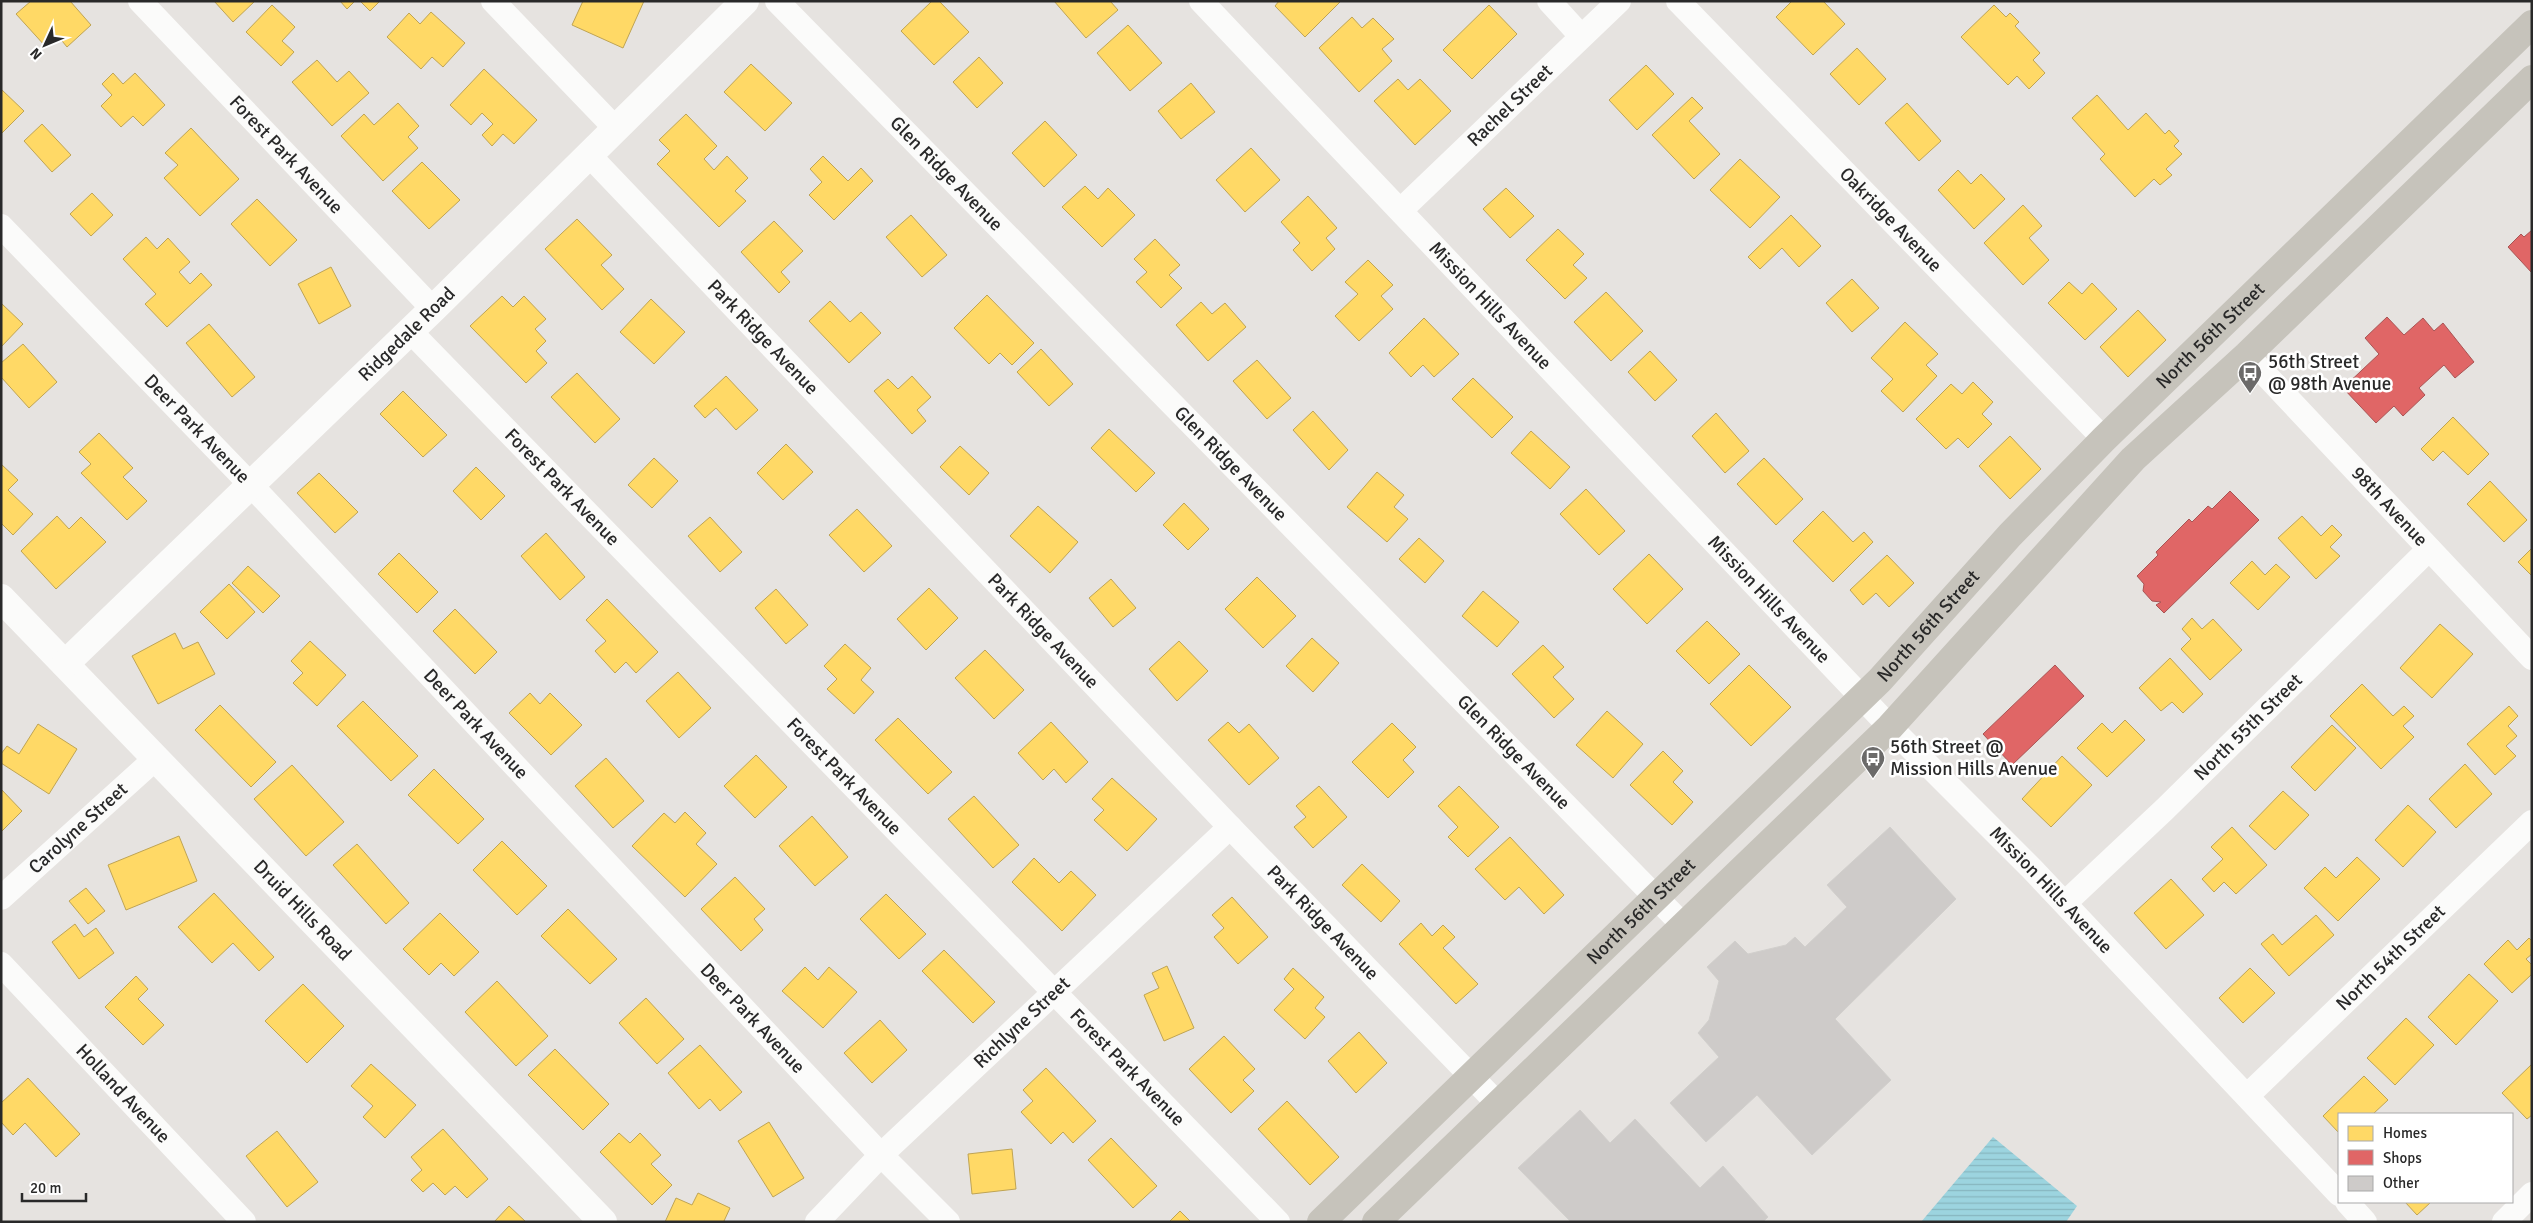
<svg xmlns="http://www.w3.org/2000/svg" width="2533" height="1223" font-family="Signika,sans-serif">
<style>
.water{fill:url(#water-rules)}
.homes{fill:#ffd966;stroke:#bfa454}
.shops{fill:#e06666;stroke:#a95454}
.building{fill:#cecbc9;stroke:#d1cfcc}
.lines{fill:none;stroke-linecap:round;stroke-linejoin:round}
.minor{stroke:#fbfbfa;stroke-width:24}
.tertiary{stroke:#fbfbfa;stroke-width:28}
.primary{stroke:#c6c3bb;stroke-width:28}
.labels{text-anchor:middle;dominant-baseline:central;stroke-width:5;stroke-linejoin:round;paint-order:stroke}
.street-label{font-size:19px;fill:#292929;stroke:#fff}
.poi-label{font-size:19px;fill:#292929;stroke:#fff;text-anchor:start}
</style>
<defs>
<pattern id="water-rules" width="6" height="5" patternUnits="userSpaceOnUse" patternTransform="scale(1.25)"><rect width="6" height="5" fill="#9cd4df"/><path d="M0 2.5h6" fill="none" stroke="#86b6bf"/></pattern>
</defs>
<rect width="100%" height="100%" fill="#e6e3e0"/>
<path class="water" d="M1993 1137 2077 1206 2066 1222H1921Z"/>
<path class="homes" d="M31 1H70L91 25 67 47 58 36 46 47 16 14Z
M214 1H255L233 22Z
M340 1H355L347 9Z
M360 1H380L370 11Z
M583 1H644L623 48 572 25Z
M932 1H939L969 32 934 65 901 31Z
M1054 1H1110L1118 10 1086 38Z
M1279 1H1341L1305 37 1275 6Z
M1792 1H1823L1845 24 1813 55 1776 17Z
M272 5 295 27 282 41 294 52 281 66 246 32Z
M1489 5 1517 34 1472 79 1443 50Z
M1994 5 2006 17 2010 13 2019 22 2015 26 2040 53 2033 60 2045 73 2029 89 2017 76 2008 85 1961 37Z
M431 12 465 43 443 67 432 57 421 69 387 37 409 13 420 24Z
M1352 17 1362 28 1373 18 1394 39 1382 49 1392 61 1359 92 1319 48Z
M1128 25 1162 63 1130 91 1097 53Z
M1857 48 1886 79 1859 105 1830 74Z
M979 57 1003 83 977 108 953 82Z
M317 60 337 82 349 71 369 93 332 126 292 82Z
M751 64 792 103 765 131 724 92Z
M1646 65 1674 94 1637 130 1609 100Z
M484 69 537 120 514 144 503 134 492 146 482 135 493 124 482 113 471 125 450 105Z
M113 73 123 84 135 73 165 105 143 126 133 116 121 127 101 106 112 95 102 84Z
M1398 79 1408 90 1420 79 1451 111 1415 145 1374 101Z
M1191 83 1215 112 1181 139 1158 111Z
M1 89 24 111 1 134Z
M2097 95 2128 130 2146 113 2165 134 2169 130 2179 141 2174 146 2182 154 2166 169 2172 175 2160 185 2154 179 2135 197 2100 159 2105 154 2072 118Z
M1692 97 1703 108 1689 121 1720 154 1694 179 1652 135Z
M398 103 419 126 408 137 418 148 383 181 341 136 364 114 374 125Z
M1907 103 1941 141 1919 161 1885 123Z
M686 114 717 146 704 159 714 170 727 156 748 178 735 191 746 201 719 227 657 164 670 151 659 140Z
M1045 121 1077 155 1044 187 1012 153Z
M42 124 71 155 52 172 24 141Z
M191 128 239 179 200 216 164 178 178 165 165 153Z
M1251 148 1280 180 1245 212 1216 180Z
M823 156 848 181 861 168 873 181 834 220 809 195 822 182 810 169Z
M1740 159 1780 197 1750 228 1710 190Z
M422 162 460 200 429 229 392 191Z
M1958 170 1971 184 1981 174 2005 199 1974 229 1938 190Z
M1085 186 1098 199 1108 188 1135 215 1102 247 1062 207Z
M1506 188 1534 216 1510 238 1483 209Z
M92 193 113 215 91 236 70 214Z
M1308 196 1337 228 1326 238 1335 249 1312 271 1293 250 1300 243 1281 222Z
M257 199 297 240 270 266 231 224Z
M2023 205 2042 226 2029 238 2049 260 2023 285 1984 243Z
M911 215 947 255 922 277 886 237Z
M1791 215 1821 246 1799 267 1782 248 1760 269 1748 257Z
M577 219 612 255 601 265 624 289 602 310 545 249Z
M774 221 803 251 781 272 790 282 779 293 741 252Z
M1558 229 1584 254 1573 265 1587 278 1565 299 1526 260Z
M146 237 157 249 168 238 190 262 179 272 190 284 201 273 212 285 167 327 145 304 156 294 123 259Z
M1155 239 1180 265 1169 275 1182 288 1161 308 1136 282 1147 272 1134 259Z
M1368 260 1393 285 1381 296 1393 309 1359 341 1335 316 1358 294 1345 282Z
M331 267 351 306 319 324 298 284Z
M1852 279 1879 308 1852 332 1826 303Z
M2069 282 2082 294 2092 283 2117 309 2085 340 2048 303Z
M1606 292 1643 331 1611 361 1574 322Z
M987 295 1034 343 1012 365 1000 353 989 364 954 328Z
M502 296 513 307 524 296 546 319 535 329 546 341 536 351 547 363 526 383 470 326Z
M651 299 685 332 654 364 620 332Z
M830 301 850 322 861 312 881 333 849 363 809 321Z
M1201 302 1212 314 1225 303 1246 327 1208 361 1176 325Z
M1 303 23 324 1 347Z
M2138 310 2166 340 2128 377 2100 347Z
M1424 318 1459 354 1434 377 1423 365 1411 377 1389 353Z
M1905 322 1938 354 1926 365 1937 376 1903 412 1881 391 1893 379 1871 358Z
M209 324 255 377 232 397 186 343Z
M23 344 57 382 29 408 1 377V363Z
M1041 349 1073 384 1049 406 1017 372Z
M1650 351 1677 380 1655 401 1628 372Z
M1257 360 1291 398 1267 419 1233 381Z
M577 373 620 419 595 443 551 397Z
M726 376 758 410 736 430 716 408 705 418 694 406Z
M912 376 931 397 917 410 926 421 912 434 874 391 888 379 898 389Z
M1473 378 1513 417 1492 438 1452 399Z
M1973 382 1993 402 1982 414 1992 424 1968 448 1958 438 1946 449 1916 419 1951 384 1962 394Z
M403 391 447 435 423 457 380 414Z
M1313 411 1348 450 1329 470 1293 430Z
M1716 413 1749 451 1725 473 1692 436Z
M2453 417 2489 454 2468 475 2443 451 2433 461 2421 449Z
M1109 429 1155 473 1136 492 1091 448Z
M1531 431 1570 467 1550 489 1511 453Z
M99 433 133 468 123 477 147 501 127 520 81 473 91 464 79 452Z
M2010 436 2041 469 2010 499 1979 466Z
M786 444 813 472 783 500 757 473Z
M960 446 989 473 969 495 940 467Z
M654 458 678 481 652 508 628 485Z
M1764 458 1803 499 1776 525 1737 484Z
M1 464 18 480 8 490 33 514 13 535 1 523Z
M476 467 505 496 481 520 453 491Z
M1377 472 1404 495 1394 507 1408 519 1387 542 1347 507Z
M319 473 358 512 335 533 297 493Z
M2490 481 2527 520 2504 542 2467 504Z
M1586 489 1625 531 1599 555 1560 514Z
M1184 503 1209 529 1188 550 1163 525Z
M1038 506 1078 542 1050 573 1010 536Z
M857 509 892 546 864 572 829 535Z
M1823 511 1853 542 1864 532 1873 542 1833 582 1793 541Z
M57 516 69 529 81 517 106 542 56 589 21 551Z
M2302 516 2321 536 2332 525 2342 535 2330 547 2340 556 2316 579 2278 538Z
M710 517 742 552 720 572 688 536Z
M546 533 585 577 560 600 521 556Z
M1419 538 1444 561 1425 583 1399 559Z
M2532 548V576L2518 562Z
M399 553 438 592 417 613 378 574Z
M1649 554 1683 589 1647 624 1613 589Z
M1887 555 1914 583 1889 607 1876 593 1863 605 1850 590Z
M2252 561 2265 575 2276 564 2290 577 2258 610 2230 583Z
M248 566 280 596 263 613 232 583Z
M1257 577 1296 616 1263 648 1225 609Z
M1111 579 1136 608 1113 627 1089 598Z
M229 584 255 612 227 639 200 612Z
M929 588 958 618 926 650 897 619Z
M776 589 808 625 786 644 755 608Z
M1483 591 1519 622 1497 647 1462 616Z
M607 599 658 652 636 673 626 662 615 673 595 651 606 641 586 620Z
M455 609 497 652 475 674 433 631Z
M2192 618 2202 629 2213 619 2242 650 2210 680 2181 649 2191 639 2182 629Z
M1707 621 1740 654 1709 684 1676 651Z
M2440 624 2473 654 2432 698 2400 668Z
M175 633 183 649 198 642 215 674 158 704 132 656Z
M1312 638 1339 663 1313 692 1286 666Z
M310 641 346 675 317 706 293 683 303 673 291 661Z
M1179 641 1208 671 1177 701 1149 669Z
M845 644 871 668 861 680 874 692 854 714 827 689 837 679 824 666Z
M1543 645 1564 667 1553 677 1574 699 1554 718 1512 674Z
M985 650 1024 690 994 719 955 678Z
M2170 658 2203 694 2183 713 2172 702 2161 711 2139 688Z
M1749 665 1791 707 1751 746 1710 704Z
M678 672 711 708 679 738 646 701Z
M2362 684 2393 716 2404 706 2414 716 2403 726 2414 737 2381 769 2330 716Z
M530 693 540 704 550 693 582 725 551 755 509 713Z
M363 701 418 756 391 781 337 726Z
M220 705 276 762 251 787 195 730Z
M2509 706 2518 716 2508 726 2517 736 2506 746 2516 756 2495 775 2467 744Z
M1607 711 1643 744 1613 778 1576 745Z
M898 718 952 772 928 794 875 740Z
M2125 720 2145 740 2107 777 2077 748 2102 723 2112 733Z
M1051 722 1088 762 1066 783 1054 769 1043 780 1018 753Z
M1228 722 1239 733 1249 724 1279 758 1249 785 1208 740Z
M1392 723 1416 747 1403 760 1414 772 1388 798 1352 762Z
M38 724 77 749 49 794 1 763V754L7 746 19 754Z
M2332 725 2356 748 2315 791 2291 767Z
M1663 751 1683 771 1673 782 1693 802 1672 825 1630 785Z
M756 755 787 787 755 818 724 786Z
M2062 756 2092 785 2051 827 2022 799Z
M606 758 644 801 613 828 575 786Z
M2465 764 2492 794 2456 828 2429 799Z
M292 765 344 822 306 856 254 799Z
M434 769 484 819 458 844 408 795Z
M1112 778 1157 819 1127 851 1094 820 1104 810 1092 799Z
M1319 786 1347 817 1313 848 1294 827 1306 817 1296 806Z
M1459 786 1499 827 1468 857 1448 837 1458 827 1438 806Z
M1 789 22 811 1 832Z
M2283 791 2309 815 2275 850 2249 826Z
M974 796 1019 845 993 868 948 819Z
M2408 805 2436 832 2403 867 2375 840Z
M685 812 706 833 696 844 717 864 685 897 632 846 664 813 675 823Z
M812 816 848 857 815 886 779 846Z
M2232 827 2267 865 2236 894 2224 882 2214 892 2202 879 2223 859 2211 847Z
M179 836 197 881 126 910 108 865Z
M1510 837 1564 895 1544 914 1519 887 1505 900 1475 869Z
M502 841 547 886 517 915 473 870Z
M357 844 409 903 386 924 333 865Z
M2357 857 2380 879 2338 921 2304 888 2325 867 2336 878Z
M1034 858 1059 883 1071 871 1096 895 1062 931 1012 882Z
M1362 864 1400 901 1381 922 1342 885Z
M735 877 765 909 754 919 763 930 741 951 701 909Z
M2171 879 2204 915 2166 949 2134 913Z
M86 888 105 911 88 924 69 901Z
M214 893 274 957 259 971 233 943 212 963 178 927Z
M886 894 926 934 899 959 860 919Z
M1232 897 1268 937 1238 964 1214 937 1224 928 1212 915Z
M568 909 617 959 590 984 541 936Z
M440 913 479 952 454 976 441 963 429 975 403 949Z
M2316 915 2334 935 2289 976 2261 944 2273 934 2282 945Z
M1421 923 1432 936 1443 925 1455 937 1443 948 1478 984 1456 1004 1399 944Z
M75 924 84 937 96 928 114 953 79 979 52 942Z
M2529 938 2532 941V954L2526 959 2532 965V974L2512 993 2484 964 2508 940 2517 950Z
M944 950 995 1002 973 1023 922 971Z
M1167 966 1194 1028 1164 1041 1144 995 1159 988 1152 973Z
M805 967 818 980 829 967 857 992 823 1028 782 991Z
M1293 968 1324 997 1315 1008 1325 1017 1305 1039 1274 1010 1294 989 1284 979Z
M2250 968 2275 993 2243 1023 2219 998Z
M2469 974 2498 1001 2456 1045 2428 1017Z
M136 976 148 989 138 999 164 1025 143 1045 105 1007Z
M497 981 548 1036 516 1066 465 1012Z
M303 984 344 1026 307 1063 265 1021Z
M646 998 684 1039 657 1064 619 1023Z
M2406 1018 2434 1045 2395 1085 2367 1058Z
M880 1020 907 1050 872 1083 844 1053Z
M1359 1032 1387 1063 1356 1093 1328 1061Z
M1224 1036 1255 1069 1243 1080 1254 1091 1231 1113 1189 1069Z
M700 1045 742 1092 720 1111 710 1099 699 1109 668 1073Z
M555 1049 609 1104 583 1130 528 1075Z
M371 1064 416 1105 385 1138 363 1117 373 1106 351 1086Z
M2532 1064V1115L2527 1119 2502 1093Z
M1046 1068 1096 1121 1073 1143 1063 1132 1051 1144 1021 1112 1033 1101 1023 1090Z
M2364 1076 2388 1100 2373 1114H2339V1133L2323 1116Z
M28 1078 80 1134 56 1157 25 1123 13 1135 1 1122V1103Z
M1287 1101 1339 1157 1310 1185 1258 1129Z
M769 1122 804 1178 773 1197 738 1141Z
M443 1129 488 1179 467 1198 455 1186 445 1195 433 1183 423 1192 411 1180 422 1170 411 1157Z
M277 1131 318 1182 287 1207 246 1156Z
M619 1133 630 1143 640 1133 661 1155 651 1164 672 1185 652 1205 600 1152Z
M1111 1138 1157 1186 1133 1208 1088 1160Z
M1012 1149 1016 1189 972 1194 968 1154Z
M698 1193 730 1208 724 1221 727 1222H665L676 1198 692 1205Z
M2405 1202H2431L2417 1215Z
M509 1206 526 1222H494Z
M1180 1211 1191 1222H1169Z"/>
<path class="shops" d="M2532 230V273L2508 247 2521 234 2524 237Z
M2387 317 2404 335 2423 318 2434 331 2443 323 2474 362 2455 378 2444 365 2419 388 2425 395 2403 416 2394 406 2376 423 2343 388 2379 354 2365 338Z
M2230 491 2259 520 2164 613 2156 605 2161 602 2152 601 2143 591 2144 584 2137 576 2158 555 2156 552 2189 519 2192 522 2208 506 2212 509Z
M2055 665 2084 696 2012 765 1983 734Z"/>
<path class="building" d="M1890 827 1956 899 1835 1019 1891 1080 1812 1155 1757 1095 1706 1142 1670 1103 1719 1057 1698 1033 1709 1020 1719 981 1707 967 1735 941 1748 954 1786 945 1795 937 1805 947 1847 907 1827 885Z
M1580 1110 1610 1143 1635 1119 1700 1188 1723 1166 1768 1217 1763 1222H1571L1518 1168Z"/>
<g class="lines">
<g class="minor">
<path id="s1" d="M140 1 433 309"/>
<path d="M493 1 616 129"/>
<path id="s2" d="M777 1 1683 925"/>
<path id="s3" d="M1201 1 1890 727 2032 869 2339 1194"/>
<path d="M1549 1 1581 36"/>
<path id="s4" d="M1678 1 2104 439"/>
<path id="s5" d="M589 155 1230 827 1498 1104"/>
<path id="s6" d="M1401 210 1619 1"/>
<path id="s7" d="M1 226 250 484 881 1155 948 1222"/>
<path id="s8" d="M410 331 1278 1222"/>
<path id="s9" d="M2247 355 2532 658"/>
<path id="s10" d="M1 898 156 758"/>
<path id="s11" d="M2065 903 2165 809 2429 549"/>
<path id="s12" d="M1 964 244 1222"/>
<path id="s13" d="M2248 1095 2532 822"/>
<path d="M2347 1202 2365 1222"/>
<path id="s14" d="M817 1222 881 1155 1230 827"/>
<path d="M2504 1222 2532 1194"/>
</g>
<g class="tertiary">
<path id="s15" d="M1 598 603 1222"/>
<path id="s16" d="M65 664 433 309 745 1"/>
</g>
<g class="primary">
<path id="s17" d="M1321 1222 1880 680 2010 535 2104 439 2532 24"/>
<path d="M1376 1222 1890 727 2133 459 2247 355 2532 79"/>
</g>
</g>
<defs>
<g id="bus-pin" transform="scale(1.25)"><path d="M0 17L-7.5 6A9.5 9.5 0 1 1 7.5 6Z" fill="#6b6a69" stroke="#fff"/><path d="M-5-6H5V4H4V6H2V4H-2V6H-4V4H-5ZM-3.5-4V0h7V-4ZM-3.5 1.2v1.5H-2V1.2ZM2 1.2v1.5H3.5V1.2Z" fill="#fff"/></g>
</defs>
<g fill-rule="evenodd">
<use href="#bus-pin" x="2250" y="373"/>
<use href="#bus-pin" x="1873" y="758"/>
</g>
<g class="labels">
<g class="street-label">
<text stroke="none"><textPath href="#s6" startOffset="151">Rachel Street</textPath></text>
<text stroke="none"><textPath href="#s1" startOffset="212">Forest Park Avenue</textPath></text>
<text stroke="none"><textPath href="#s2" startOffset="242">Glen Ridge Avenue</textPath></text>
<text stroke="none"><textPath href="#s4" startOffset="305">Oakridge Avenue</textPath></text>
<text stroke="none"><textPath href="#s3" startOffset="420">Mission Hills Avenue</textPath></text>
<text stroke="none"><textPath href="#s16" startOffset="475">Ridgedale Road</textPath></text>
<text stroke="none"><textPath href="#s17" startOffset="1256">North 56th Street</textPath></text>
<text stroke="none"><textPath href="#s5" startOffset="252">Park Ridge Avenue</textPath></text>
<text stroke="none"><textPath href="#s7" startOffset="282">Deer Park Avenue</textPath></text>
<text stroke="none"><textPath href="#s2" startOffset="648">Glen Ridge Avenue</textPath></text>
<text stroke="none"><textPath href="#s8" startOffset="218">Forest Park Avenue</textPath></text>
<text stroke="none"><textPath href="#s9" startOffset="208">98th Avenue</textPath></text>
<text stroke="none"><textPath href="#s3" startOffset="825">Mission Hills Avenue</textPath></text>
<text stroke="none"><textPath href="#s17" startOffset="851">North 56th Street</textPath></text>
<text stroke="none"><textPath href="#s5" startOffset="658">Park Ridge Avenue</textPath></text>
<text stroke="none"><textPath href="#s7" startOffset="688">Deer Park Avenue</textPath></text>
<text stroke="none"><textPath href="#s11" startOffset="254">North 55th Street</textPath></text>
<text stroke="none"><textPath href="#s2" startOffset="1052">Glen Ridge Avenue</textPath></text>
<text stroke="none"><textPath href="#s8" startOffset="622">Forest Park Avenue</textPath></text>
<text stroke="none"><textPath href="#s10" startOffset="104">Carolyne Street</textPath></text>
<text stroke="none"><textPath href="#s3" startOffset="1230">Mission Hills Avenue</textPath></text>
<text stroke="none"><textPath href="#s15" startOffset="434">Druid Hills Road</textPath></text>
<text stroke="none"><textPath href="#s17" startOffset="446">North 56th Street</textPath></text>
<text stroke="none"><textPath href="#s5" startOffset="1062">Park Ridge Avenue</textPath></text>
<text stroke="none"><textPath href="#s13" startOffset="198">North 54th Street</textPath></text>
<text stroke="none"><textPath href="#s7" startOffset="1092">Deer Park Avenue</textPath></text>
<text stroke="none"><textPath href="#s14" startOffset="286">Richlyne Street</textPath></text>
<text stroke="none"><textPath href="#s8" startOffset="1028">Forest Park Avenue</textPath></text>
<text stroke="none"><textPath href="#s12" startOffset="178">Holland Avenue</textPath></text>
</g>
<g class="poi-label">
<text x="2268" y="362">56th Street<tspan x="2268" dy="22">@ 98th Avenue</tspan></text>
<text x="1890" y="747">56th Street @<tspan x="1890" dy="22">Mission Hills Avenue</tspan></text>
</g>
</g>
<rect width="2533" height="1223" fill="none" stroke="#292929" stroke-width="5"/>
<rect x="2338" y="1113" width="175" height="90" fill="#ffffff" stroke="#a9a9a9"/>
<rect x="2348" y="1126" width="25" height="15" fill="#ffd966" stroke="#a9a9a9"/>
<text x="2383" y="1138" font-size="15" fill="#292929">Homes</text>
<rect x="2348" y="1150" width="25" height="15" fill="#e06666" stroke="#a9a9a9"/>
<text x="2383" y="1163" font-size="15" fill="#292929">Shops</text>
<rect x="2348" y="1176" width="25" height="15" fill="#cecbc9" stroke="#a9a9a9"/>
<text x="2383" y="1188" font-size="15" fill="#292929">Other</text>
<g transform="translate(45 45) rotate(226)" stroke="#ffffff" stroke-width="4" paint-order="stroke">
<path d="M0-4L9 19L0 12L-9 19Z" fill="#292929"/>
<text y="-8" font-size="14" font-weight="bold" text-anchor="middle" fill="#292929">N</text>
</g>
<path d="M22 1193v8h64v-8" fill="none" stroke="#292929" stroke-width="2.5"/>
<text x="30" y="1193" font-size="15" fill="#292929" stroke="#ffffff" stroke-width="4" paint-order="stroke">20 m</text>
</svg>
